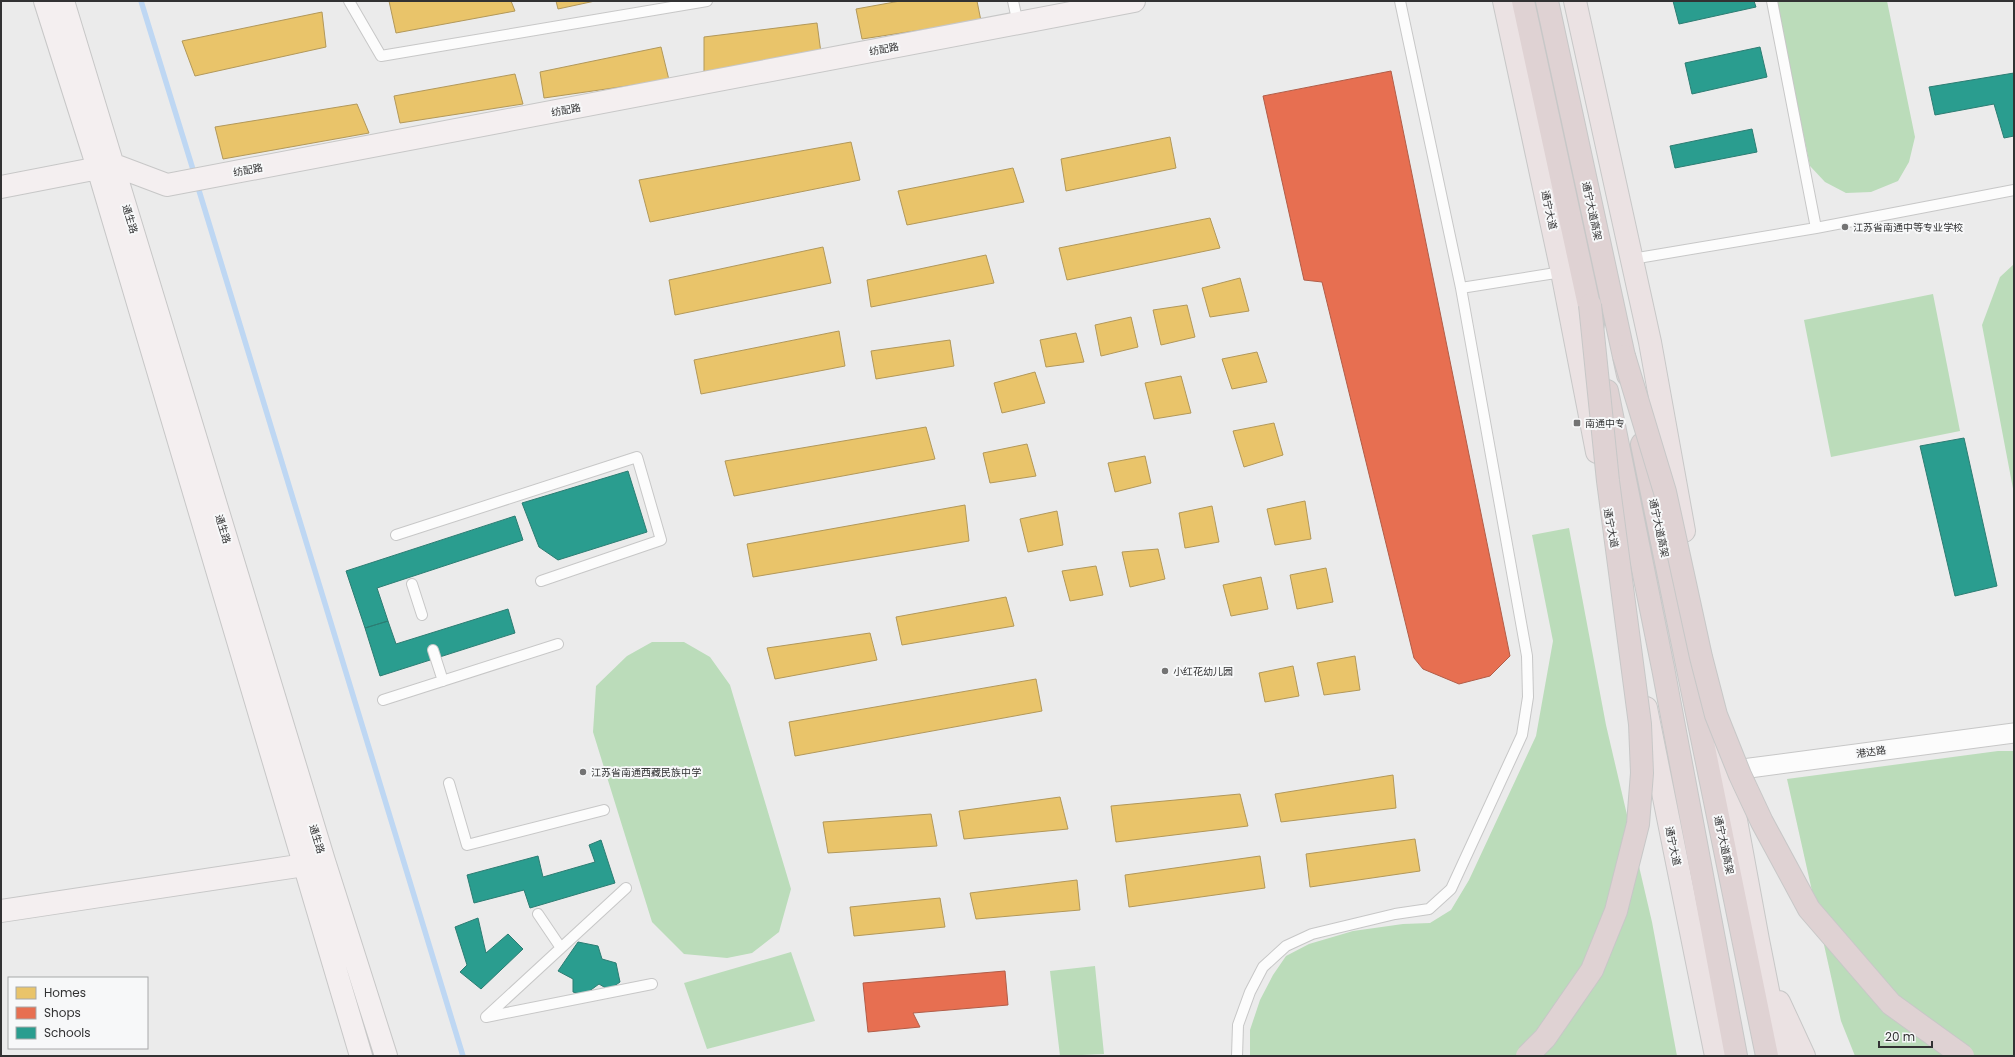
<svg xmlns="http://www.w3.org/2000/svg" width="2015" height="1057" font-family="Poppins,'Noto Sans SC',sans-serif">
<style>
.green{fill:#bbdcba}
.homes{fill:#e9c46a;stroke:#b2985a}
.shops{fill:#e76f51;stroke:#b15d48}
.schools{fill:#2a9d8f;stroke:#2c7d73}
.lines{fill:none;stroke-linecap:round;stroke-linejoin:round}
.stream{stroke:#bed7f3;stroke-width:5.5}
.lane-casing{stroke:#c7c7c7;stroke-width:12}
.street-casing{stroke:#c7c7c7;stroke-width:21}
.secondary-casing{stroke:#c7c7c7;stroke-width:24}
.primary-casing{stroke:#c7c7c7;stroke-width:24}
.highway-casing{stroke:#c7c7c7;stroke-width:24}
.lane{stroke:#fcfcfc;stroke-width:10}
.street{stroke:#fcfcfc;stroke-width:19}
.secondary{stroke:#f4eff0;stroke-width:22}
.primary{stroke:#ebe2e3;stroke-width:22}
.highway{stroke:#dfd2d3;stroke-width:22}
.highway-bridge-casing{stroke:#c7c7c7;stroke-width:24;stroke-linecap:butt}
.highway-bridge{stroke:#dfd2d3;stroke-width:22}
.poi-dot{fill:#737373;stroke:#f7f8f9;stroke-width:1.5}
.labels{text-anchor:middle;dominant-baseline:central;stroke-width:4;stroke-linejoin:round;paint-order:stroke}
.street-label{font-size:10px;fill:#323233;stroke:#f7f8f9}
.poi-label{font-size:10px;fill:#323233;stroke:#f7f8f9;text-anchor:start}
</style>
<rect width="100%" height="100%" fill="#ebebeb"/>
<path class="green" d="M1776 1H1887L1915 137 1909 162 1898 181 1871 192 1846 193 1825 182 1810 166Z
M2014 264V494L1982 325 2000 277Z
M1933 294 1960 431 1831 457 1804 320Z
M1569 528 1606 725 1652 922 1677 1056H1250V1030L1260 1000 1273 975 1286 956 1309 944 1353 931 1403 924 1430 923 1451 910 1469 880 1536 736 1553 641 1532 535Z
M652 642H684L710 657 730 685 791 889 779 932 752 953 727 958 684 954 652 922 593 732 596 686 627 656Z
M1998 751H2014V1056H1855L1841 1021 1787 779Z
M791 952 815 1021 707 1049 684 983Z
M1095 966 1104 1054 1060 1056 1050 971Z"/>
<path class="homes" d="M389 1H511L515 11 396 33Z
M556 1H595L558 9Z
M900 1H977L981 21 862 39 856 9Z
M322 12 326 47 195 76 182 41Z
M817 23 821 53 704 72V37Z
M661 47 669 80 544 98 540 72Z
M515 74 523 104 400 123 394 96Z
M357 104 369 133 223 159 215 127Z
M1170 137 1176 168 1066 191 1061 159Z
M851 142 860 180 650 222 639 180Z
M1013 168 1024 202 907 225 898 191Z
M1210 218 1220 248 1067 280 1059 248Z
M823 247 831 283 675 315 669 280Z
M986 255 994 283 871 307 867 280Z
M1240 278 1249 311 1210 317 1202 288Z
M1187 305 1195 337 1161 345 1153 310Z
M1131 317 1138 347 1101 356 1095 325Z
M839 331 845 366 701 394 694 360Z
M1076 333 1084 362 1046 367 1040 340Z
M950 340 954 366 876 379 871 351Z
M1257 352 1267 382 1232 389 1222 359Z
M1035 372 1045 403 1002 413 994 383Z
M1181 376 1191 413 1154 419 1145 383Z
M1274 423 1283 455 1244 467 1233 431Z
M926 427 935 459 734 496 725 461Z
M1027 444 1036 476 990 483 983 453Z
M1145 456 1151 483 1115 492 1108 463Z
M1305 501 1311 539 1275 545 1267 509Z
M965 505 969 541 753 577 747 544Z
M1212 506 1219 542 1185 548 1179 513Z
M1057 511 1063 545 1028 552 1020 519Z
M1158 549 1165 579 1130 587 1122 552Z
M1096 566 1103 595 1070 601 1062 571Z
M1326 568 1333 602 1297 609 1290 575Z
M1261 577 1268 609 1231 616 1223 585Z
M1006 597 1014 626 902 645 896 617Z
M870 633 877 660 775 679 767 648Z
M1355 656 1360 690 1324 695 1317 663Z
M1293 666 1299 696 1265 702 1259 673Z
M1036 679 1042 711 795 756 789 722Z
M1393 775 1396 808 1281 822 1275 794Z
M1240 794 1248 826 1116 842 1111 806Z
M1060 797 1068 829 964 839 959 811Z
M931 814 937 846 828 853 823 822Z
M1415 839 1420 871 1310 887 1306 854Z
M1260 856 1265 888 1129 907 1125 875Z
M1077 880 1080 910 976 919 970 893Z
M940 898 945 927 854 936 850 907Z"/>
<path class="shops" d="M1391 71 1510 656 1490 676 1459 684 1423 669 1414 658 1322 282 1304 280 1263 96Z
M1005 971 1008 1005 913 1013 920 1027 868 1032 863 983Z"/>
<path class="schools" d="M1673 1H1754L1756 7 1679 24Z
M1760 47 1767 77 1692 94 1685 63Z
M2014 73V136L2004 138 1994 104 1935 115 1929 87Z
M1752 129 1757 152 1675 168 1670 146Z
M1964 438 1997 586 1955 596 1920 446Z
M628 471 647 532 558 560 539 547 522 503Z
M515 516 523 540 377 588 388 621 365 628 346 571Z
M508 609 515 633 380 676 365 628 388 621 396 644Z
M601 840 615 883 530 908 524 890 474 903 467 875 538 856 543 877 595 862 589 845Z
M478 918 486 953 508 934 523 949 481 989 460 972 467 965 455 927Z
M578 942 598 946 602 959 616 963 620 982 609 990 599 984 584 995 573 992V979L558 971Z"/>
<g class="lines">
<path class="stream" d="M141 1 195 176
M197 184 463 1056"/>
<g class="lane-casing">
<path id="lane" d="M349 1 381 56 707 1
M1013 1 1018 24
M1772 1 1816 228
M1632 259 1816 228 2014 190
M1461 288 1562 272
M396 535 637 457 661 540 541 581
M412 584 422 615
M433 650 443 681
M383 700 558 644
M449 783 467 845 604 810
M626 888 486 1017 652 984
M538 914 561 948
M1237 1056 1238 1025 1250 992 1263 967 1286 946 1312 934 1395 914 1429 909 1451 889 1522 735 1528 697 1527 656 1461 288 1400 1"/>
</g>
<g class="street-casing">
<path id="street" d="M1727 771 2014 733"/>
</g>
<g class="secondary-casing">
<path id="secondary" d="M45 1 98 168 361 1056
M63 1 324 861 386 1056
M1 187 114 165 167 185 1134 1
M1 911 318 863"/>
</g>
<g class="primary-casing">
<path id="primary" d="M1504 1 1562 272 1597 452
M1575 1 1650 342 1684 531
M1646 708 1716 1056
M1722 744 1758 940 1781 1056
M1779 1002 1804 1056"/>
</g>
<g class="highway-casing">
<path id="highway" d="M1523 1 1593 324
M1547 1 1628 375
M1607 391 1663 668 1736 1056
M1642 444 1767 1056"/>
</g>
<use href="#lane" class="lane"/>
<use href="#street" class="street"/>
<use href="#secondary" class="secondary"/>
<use href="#primary" class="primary"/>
<use href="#highway" class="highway"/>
<g class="highway-bridge-casing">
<path id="highway-bridge" d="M1624 356 1665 492 1701 657 1716 715 1740 775 1762 822 1809 909 1891 1004 1963 1056
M1527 1056 1545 1038 1592 970 1616 911 1638 824 1642 773 1640 724 1608 481 1590 305"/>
</g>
<use href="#highway-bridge" class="highway-bridge"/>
</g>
<g class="poi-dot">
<circle cx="1845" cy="227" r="4"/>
<rect x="1573" y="419" width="8" height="8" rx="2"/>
<circle cx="1165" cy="671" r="4"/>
<circle cx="583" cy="772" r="4"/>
</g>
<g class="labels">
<g class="street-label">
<text transform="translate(884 49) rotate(-11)">纺配路</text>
<text transform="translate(566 110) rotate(-11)">纺配路</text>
<text transform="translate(248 170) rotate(-11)">纺配路</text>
<text transform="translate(1549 210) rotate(78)">通宁大道</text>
<text transform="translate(1592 211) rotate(78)">通宁大道高架</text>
<text transform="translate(130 219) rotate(73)">通生路</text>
<text transform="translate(1611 528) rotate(79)">通宁大道</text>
<text transform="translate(1659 528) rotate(78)">通宁大道高架</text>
<text transform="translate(223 529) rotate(73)">通生路</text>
<text transform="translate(1871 752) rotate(-8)">港达路</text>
<text transform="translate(317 839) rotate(73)">通生路</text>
<text transform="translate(1724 845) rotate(78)">通宁大道高架</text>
<text transform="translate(1673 846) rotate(78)">通宁大道</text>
</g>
<g class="poi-label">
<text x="1853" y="227">江苏省南通中等专业学校</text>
<text x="1585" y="423">南通中专</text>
<text x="1173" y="671">小红花幼儿园</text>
<text x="591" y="772">江苏省南通西藏民族中学</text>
</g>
</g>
<rect width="2015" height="1057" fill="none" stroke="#323233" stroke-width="4"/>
<rect x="8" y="977" width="140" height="72" fill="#f7f8f9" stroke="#a8a9aa"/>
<rect x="16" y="987" width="20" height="12" fill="#e9c46a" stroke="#a8a9aa"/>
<text x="44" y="997" font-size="12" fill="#323233">Homes</text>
<rect x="16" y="1007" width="20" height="12" fill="#e76f51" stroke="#a8a9aa"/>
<text x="44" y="1017" font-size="12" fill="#323233">Shops</text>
<rect x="16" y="1027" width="20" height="12" fill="#2a9d8f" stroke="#a8a9aa"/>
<text x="44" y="1037" font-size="12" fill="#323233">Schools</text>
<path d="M1879 1041v6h53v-6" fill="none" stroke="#323233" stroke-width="2"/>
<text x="1885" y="1041" font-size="12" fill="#323233" stroke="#f7f8f9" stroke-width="3" paint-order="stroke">20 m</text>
</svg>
